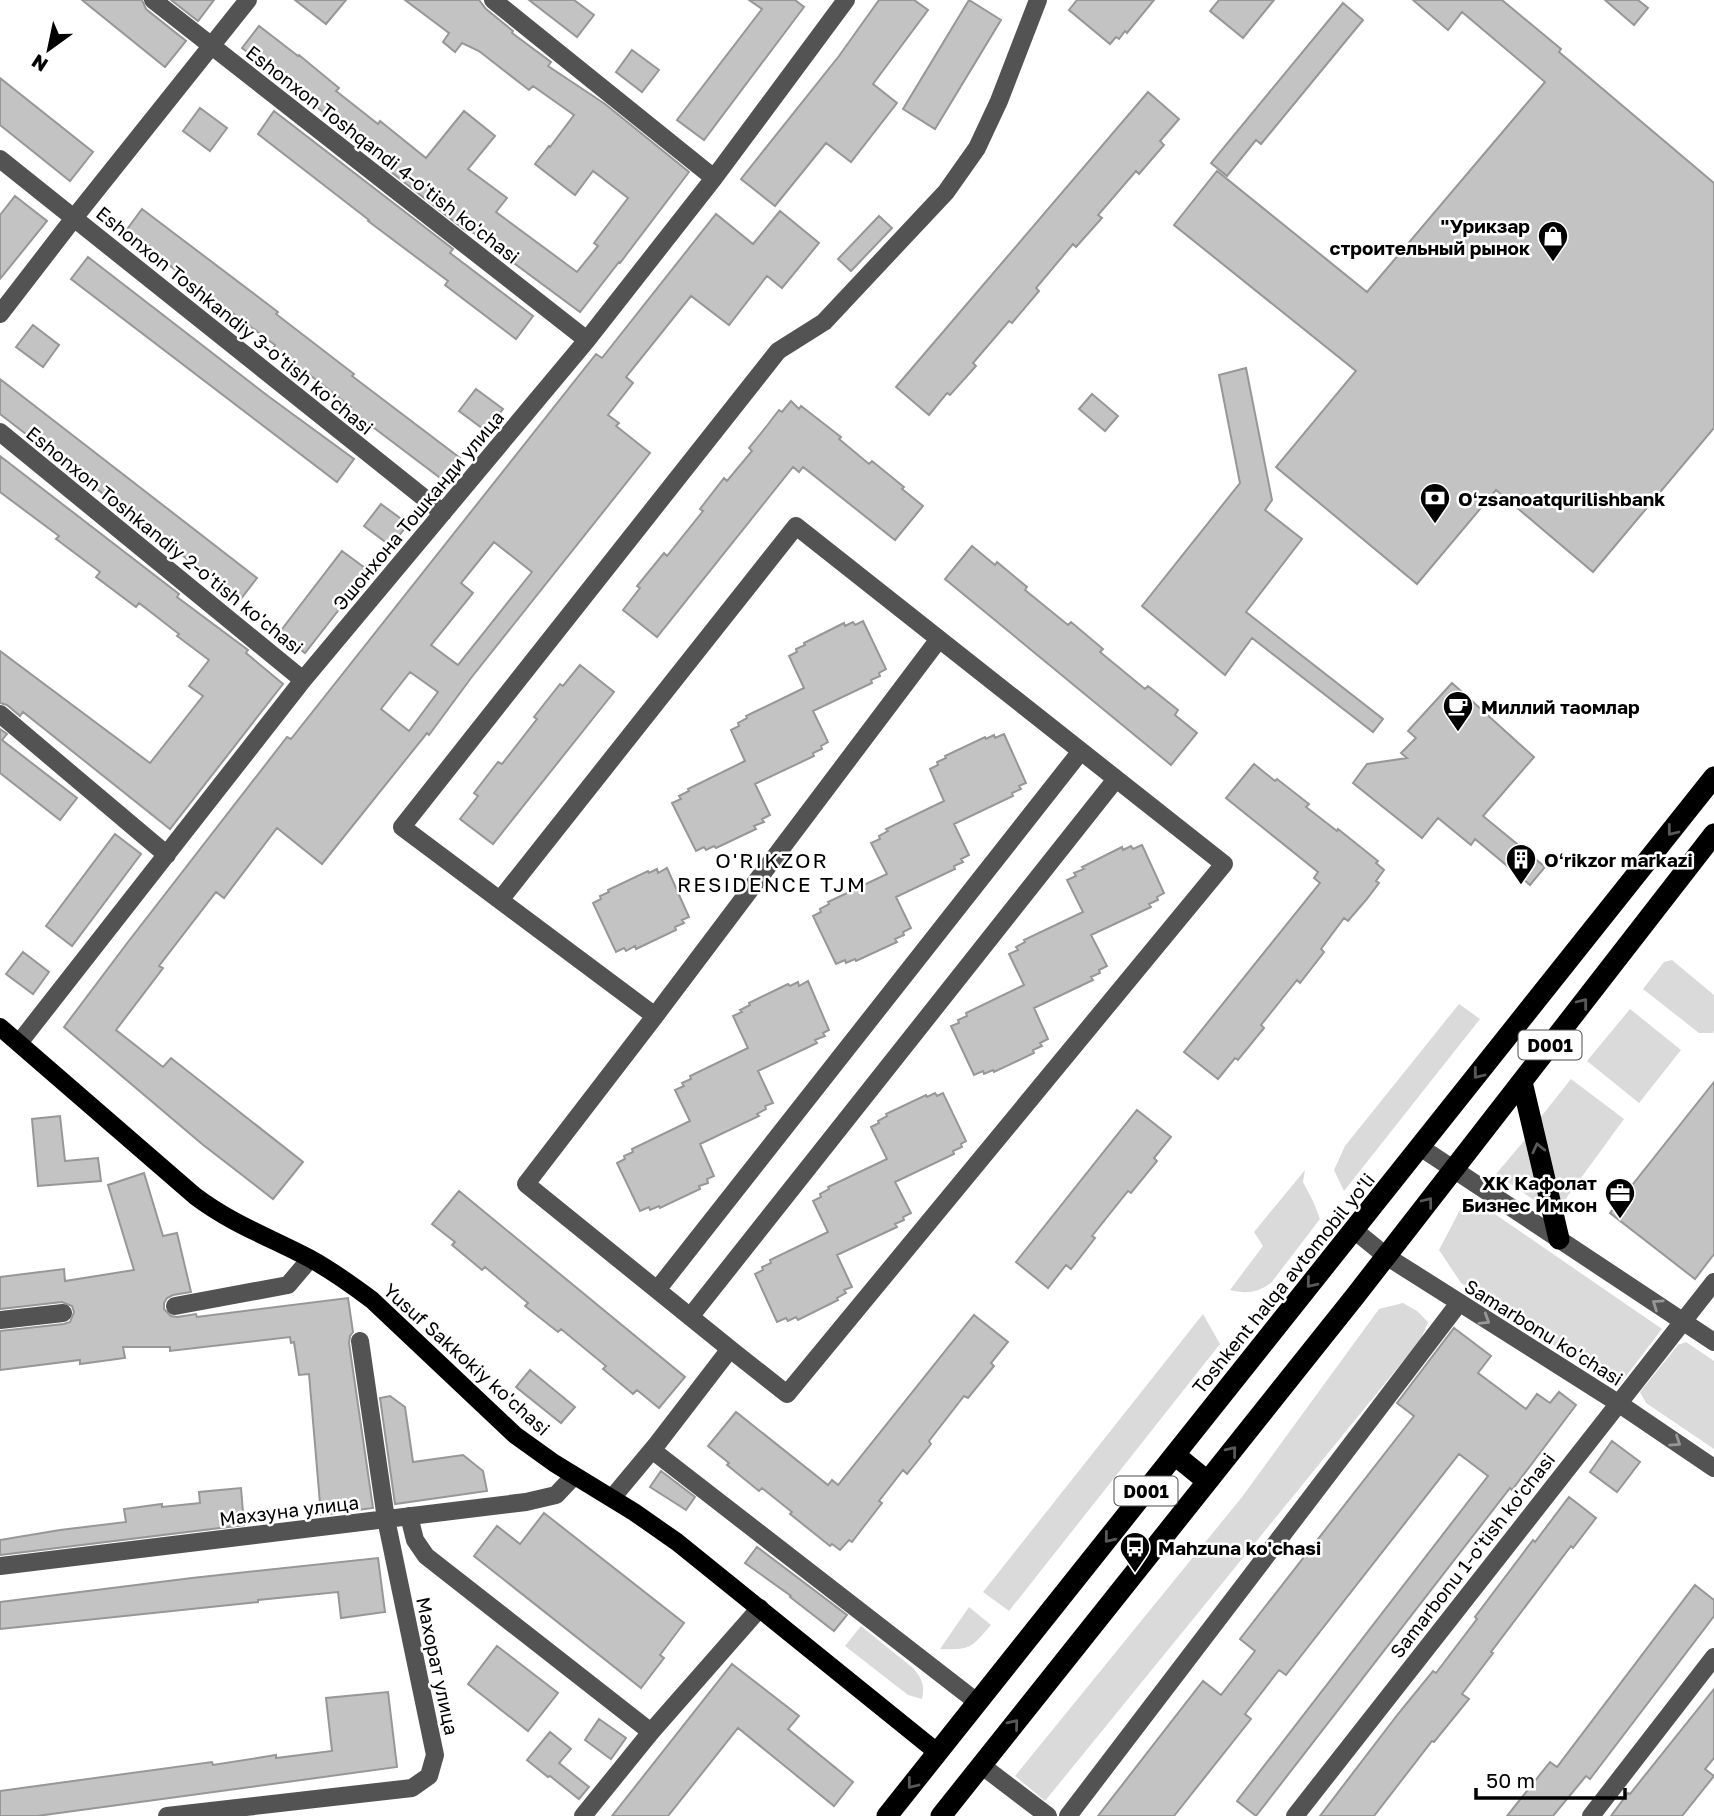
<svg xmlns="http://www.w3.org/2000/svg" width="1714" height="1816" font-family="'Golos Text',sans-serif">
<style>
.green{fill:#dadada}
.building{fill:#c3c3c3;stroke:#979797;stroke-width:2;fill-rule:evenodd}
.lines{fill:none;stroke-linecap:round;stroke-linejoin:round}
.minor{stroke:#535353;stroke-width:18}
.major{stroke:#000;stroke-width:18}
.highway{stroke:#000;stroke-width:21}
.oneway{stroke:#595959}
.oneway2{stroke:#989898}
.labels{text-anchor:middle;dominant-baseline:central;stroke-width:5;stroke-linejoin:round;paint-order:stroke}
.shield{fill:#fff;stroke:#4c4c4c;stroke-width:2}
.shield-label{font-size:18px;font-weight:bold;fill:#000}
.street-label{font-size:19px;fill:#000;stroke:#fff}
.poi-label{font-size:19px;font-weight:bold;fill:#000;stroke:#fff;text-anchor:start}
.neighbourhood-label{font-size:21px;letter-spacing:2px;fill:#000;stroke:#fff}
</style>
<rect width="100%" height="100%" fill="#fff"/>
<path class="green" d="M1672 960 1714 995V1031L1713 1033H1699L1643 989 1664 962Z
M1459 1004 1480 1019 1344 1191 1334 1170 1345 1146Z
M1630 1009 1681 1050 1639 1103 1587 1061Z
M1571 1079 1624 1119 1559 1208 1540 1118Z
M1528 1136 1547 1209 1496 1174Z
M1305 1170 1303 1182 1313 1201 1320 1219 1271 1283C1257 1293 1246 1294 1230 1290L1263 1246 1254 1232Z
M1476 1201 1662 1329 1617 1388 1461 1283 1439 1250 1462 1206Z
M1403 1303 1417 1311 1428 1322 1421 1339 1045 1801 1015 1776 1242 1497 1379 1309Z
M1203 1314 1220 1344 1009 1611 983 1592Z
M1686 1342 1714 1361V1449L1646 1403 1640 1392 1678 1345Z
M969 1607 991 1625C971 1648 971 1650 940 1649Z
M861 1626 913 1668C922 1678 925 1686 922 1699L908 1695 845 1646Z"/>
<path class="building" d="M82 0H142L146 9 186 41 165 67Z
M171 0H214L198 21Z
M295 0H346L326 24Z
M405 0H479L486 9 513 31 512 33 551 62 548 66 605 104 689 172 620 263 619 262 580 312 468 229 466 231 386 168 388 166 277 74 242 48 259 26 298 56 299 55 339 88 336 91 378 124 380 121 426 158 464 111 495 136 468 169 507 198 496 212 577 272 598 246 594 243 628 198 593 171 575 195 535 164 549 146 550 147 574 115 533 86 529 90 479 51 462 43 455 52 443 42 449 33Z
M529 0H574L594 15 577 37Z
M749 0H795L804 7 704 140 677 120 762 9Z
M879 0H914L928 10 873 84 897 103 851 162 826 143 775 206 741 179 839 56Z
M969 0 1001 20 935 129 903 109Z
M1077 0H1154L1127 33 1125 31 1119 39 1116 37 1110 44 1069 10Z
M1219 0H1274L1243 38 1210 11Z
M1413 0H1502L1561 49 1559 52 1714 183V428L1593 572 1496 490 1417 584 1276 467 1356 371 1174 225 1217 171 1367 292 1545 82 1462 12 1448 30Z
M1605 0H1638L1648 8 1634 25Z
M1343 3 1363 20 1261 144 1256 140 1227 176 1211 163Z
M632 50 659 70 642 92 616 72Z
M0 78 93 152 70 181 0 125Z
M1148 92 1179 119 1160 141 1164 145 1139 174 1136 171 1098 215 1102 218 1076 247 1073 244 1036 288 1039 291 1012 323 1009 321 973 363 976 366 950 395 947 393 929 415 896 387Z
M200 108 227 128 210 151 183 131Z
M274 111 453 249 450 253 533 316 516 339 445 285 448 281 368 221 369 220 258 134Z
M15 196 47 221 0 279V215Z
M142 209 278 312 276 314 354 374 352 376 460 458 443 480 349 409 351 407 274 347 275 345 125 232Z
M780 211 819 243 782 288 767 276 729 325 691 296 626 377 633 383 608 415 619 423 616 426 650 453 471 678 429 735 427 733 322 864 277 828 224 898 216 892 159 966 163 968 116 1030 163 1067 171 1058 303 1162 273 1199 202 1144 64 1027 128 942 287 737 291 739 596 354 602 358 716 214 753 244ZM494 542 532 572 458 665 431 645 473 593 461 583ZM410 672 438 692 409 731 381 709Z
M879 216 892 228 851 271 838 259Z
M88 257 268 396 354 459 337 482 71 279Z
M33 325 59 345 43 367 16 347Z
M1246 368 1272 500 1265 510 1302 539 1246 612 1383 719 1373 732 1252 638 1225 675 1142 606 1240 483 1219 375Z
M0 379 257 578 240 600 0 414Z
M476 389 503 409 486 431 459 411Z
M1092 394 1118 416 1105 431 1079 409Z
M791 401 799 409 801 406 841 437 839 439 869 464 872 461 904 487 902 489 923 506 895 540 803 467 799 472 793 467 657 637 623 610 640 588 637 586 664 553 667 556 703 511 700 509 724 478 727 481 752 451 749 448 766 427 779 410 782 412Z
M0 456 179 594 177 597 248 650 246 653 283 684 170 829 23 712 20 716 7 705 0 703V651L150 763 203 696 189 686 209 660 177 636 179 634 139 603 136 607 96 577 100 572 56 539 59 536 0 492Z
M381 504 408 524 391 546 364 526Z
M972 546 995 565 997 562 1027 587 1025 590 1068 625 1071 622 1103 649 1100 652 1145 689 1148 686 1178 710 1175 715 1197 733 1171 765 945 579Z
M342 551 369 571 305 653 279 633Z
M863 621 886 669 879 673 880 676 871 680 872 683 813 711 828 742 821 746 822 749 813 753 814 756 755 784 770 815 762 819 764 822 754 826 756 829 716 848 714 846 706 850 704 847 696 851 672 803 681 799 679 796 689 791 688 789 745 761 731 730 739 726 738 723 747 718 746 716 804 688 789 656 797 652 796 649 805 645 804 643 844 623 845 626 853 622 855 625Z
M580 665 614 692 493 844 460 819 478 796 474 793 498 762 502 764 537 719 534 717 560 684 563 686Z
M1452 683 1534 757 1483 816 1545 867 1530 885 1475 839 1471 845 1438 818 1422 838 1353 783 1367 764 1407 758 1401 753 1416 738 1408 731Z
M0 729 7 734 2 740 77 798 60 820 0 773Z
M1004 734 1026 783 1019 786 1021 789 1012 793 1013 796 954 824 969 855 961 859 963 862 954 866 955 869 896 897 911 928 903 932 904 935 895 939 897 942 856 961 855 959 846 963 845 960 836 964 813 916 821 912 820 909 829 904 828 902 887 874 871 843 880 839 879 836 888 831 886 829 944 801 930 769 938 765 937 762 946 758 945 756 985 737 986 739 994 735 995 738Z
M1254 764 1275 781 1277 779 1309 804 1306 807 1337 831 1338 829 1378 861 1376 863 1384 870 1376 881 1379 883 1366 900 1348 921 1344 918 1321 949 1324 952 1300 983 1297 980 1261 1025 1264 1028 1238 1060 1235 1058 1218 1079 1184 1052 1320 883 1314 878 1318 872 1226 798Z
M115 834 141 854 72 946 46 926Z
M1142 845 1164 893 1157 897 1158 900 1149 904 1151 907 1091 935 1107 966 1099 970 1100 973 1091 977 1093 980 1034 1008 1048 1039 1040 1043 1042 1046 1033 1050 1034 1053 994 1072 993 1070 984 1074 983 1071 974 1075 951 1026 959 1023 958 1020 967 1016 966 1013 1024 985 1009 954 1018 950 1016 947 1025 942 1024 940 1083 912 1067 880 1076 876 1074 873 1084 869 1082 867 1122 847 1123 850 1131 846 1133 849Z
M667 868 689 917 682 920 684 923 675 927 676 930 636 949 635 946 626 951 624 948 616 952 593 903 601 899 600 896 609 892 608 890 648 871 649 873 657 869 658 873Z
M23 952 49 972 33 994 6 974Z
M808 981 829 1030 823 1033 825 1036 815 1040 817 1043 758 1071 773 1103 765 1106 766 1109 757 1114 759 1116 700 1144 714 1176 707 1179 708 1183 699 1186 700 1189 660 1208 659 1206 650 1210 649 1207 640 1211 617 1163 625 1159 624 1156 633 1152 632 1149 690 1121 675 1090 684 1086 682 1083 691 1079 690 1076 748 1048 733 1016 742 1012 740 1010 750 1005 749 1003 788 984 790 986 798 982 799 986Z
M1714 1082V1254L1695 1279 1610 1213Z
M935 1093 937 1096 943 1093 966 1141 961 1144 962 1147 953 1151 954 1154 895 1182 911 1213 903 1217 904 1220 895 1224 897 1227 837 1255 852 1287 844 1290 846 1293 837 1298 838 1300 798 1320 796 1317 788 1321 786 1318 777 1322 755 1274 763 1270 762 1267 771 1263 770 1260 828 1232 813 1201 821 1197 820 1194 829 1189 828 1187 887 1159 871 1127 879 1123 878 1121 887 1116 886 1114 926 1095 927 1097Z
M1137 1110 1171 1137 1154 1158 1157 1161 1131 1193 1128 1191 1092 1236 1095 1238 1071 1269 1066 1265 1048 1288 1016 1262Z
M60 1116 65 1161 98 1158 101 1181 38 1186 32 1119Z
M144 1173 163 1236 177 1233 191 1292 173 1295 167 1298 164 1303V1309L171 1316 177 1317 196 1314 197 1317 348 1298 353 1332 350 1336 349 1343 373 1508 321 1515 309 1374 299 1375 294 1342 291 1343 290 1337 170 1351V1347H123L125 1358 80 1364V1360L0 1370V1331L64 1324 70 1322 74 1312 72 1306 62 1302 0 1309V1277L64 1269 65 1281 134 1270 108 1185Z
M459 1191 685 1377 659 1408 637 1390 633 1394 603 1369 606 1366 561 1329 558 1332 525 1306 528 1303 485 1267 482 1270 452 1245 455 1242 432 1224Z
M974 1315 1008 1342 991 1363 994 1366 968 1398 964 1396 929 1441 931 1444 907 1474 903 1470 879 1501 882 1503 865 1525 852 1542 849 1540 840 1550 832 1544 830 1546 790 1514 792 1512 762 1488 759 1491 727 1465 729 1463 708 1446 736 1412 828 1485 832 1480 838 1485Z
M1454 1328 1491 1356 1478 1373 1526 1409 1537 1394 1550 1403 1559 1392 1576 1405 1512 1490 1510 1488 1256 1816 1237 1801 1488 1476 1459 1454 1286 1675 1279 1670 1245 1714 1251 1719 1174 1816H1098L1203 1681 1221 1695 1255 1651 1240 1639 1414 1416 1397 1403Z
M530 1370 575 1407 561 1423 516 1387Z
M390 1396 405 1407 413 1462 463 1455 483 1471 487 1491 395 1504 380 1398Z
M1612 1441 1640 1462 1617 1492 1590 1472Z
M661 1471 695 1497 686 1510 650 1487Z
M241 1488 244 1525 0 1555V1540L60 1530 126 1522 124 1509 162 1504V1507L200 1503 199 1492Z
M1569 1497 1596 1518 1573 1548 1571 1546 1491 1652 1493 1653 1462 1694 1469 1699 1434 1742 1432 1741 1374 1816H1320L1398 1714 1433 1671 1436 1673 1477 1619 1475 1617 1533 1540 1535 1542Z
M544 1513 684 1623 660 1655 664 1658 641 1688 474 1556 497 1526 520 1544Z
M757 1547 847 1615 834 1631 790 1597 791 1596 745 1563Z
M378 1558 385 1612 341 1618 338 1592 258 1600V1602L0 1629V1602L192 1578Z
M1695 1585 1714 1600V1616L1590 1779 1586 1776 1553 1816H1507L1550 1762 1557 1767Z
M497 1646 558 1693 528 1731 468 1684Z
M732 1664 799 1716 788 1729 853 1782 834 1806 738 1728 668 1816H612Z
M1714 1689V1758L1705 1769 1714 1776 1682 1816H1611L1628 1793 1630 1794Z
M388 1692 397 1767 37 1816H0V1791L212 1762 213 1765 276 1755V1758L332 1751 326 1698Z
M599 1719 626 1738 611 1759 585 1740Z
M550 1732 571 1749 559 1763 589 1787 579 1799 550 1776 548 1777 527 1760Z"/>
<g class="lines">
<path class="minor" d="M153 0 587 340
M493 0 714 178
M0 159 443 513
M0 314 74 218 248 0
M0 432 303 680
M0 714 167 855
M500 900 796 526 939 639
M655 1016 402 827 778 351 824 322 946 192 977 148 999 101 1038 0
M19 1043 303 680 587 340 714 178 846 0
M1420 1147 1714 1342
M1354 1230 1386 1256 1618 1403 1714 1468
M657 1290 1081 751
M175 1306 288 1285 310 1259
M690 1317 1116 779
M0 1320 63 1313
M652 1450 977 1702
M612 1498 657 1444 730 1349 787 1394 1224 864 939 639 655 1016 526 1184 730 1349
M409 1516 415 1540 426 1556 651 1732
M0 1566 526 1502 556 1495 574 1476
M981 1765 1048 1816
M167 1816 412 1788 429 1776 435 1755 386 1519 360 1341
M583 1816 651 1732 760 1608
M1068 1816 1459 1303
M1295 1816 1714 1282
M1591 1816 1714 1657"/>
<path class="major" d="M0 1027 195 1196C232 1224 269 1237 309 1258 331 1270 352 1285 372 1300L515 1435 554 1463 634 1512 677 1542 937 1752"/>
<path class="highway" d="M1522 1082 1559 1239
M1175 1455 1207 1481
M887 1816 1714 777
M941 1816 1356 1295 1714 834"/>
</g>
<defs><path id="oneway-chevron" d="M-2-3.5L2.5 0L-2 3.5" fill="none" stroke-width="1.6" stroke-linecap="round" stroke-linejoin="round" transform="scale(1.75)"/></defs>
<g class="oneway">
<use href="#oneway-chevron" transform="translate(1672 831) rotate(128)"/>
<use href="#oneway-chevron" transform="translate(1583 1003) rotate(-52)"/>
<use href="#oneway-chevron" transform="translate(1478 1074) rotate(128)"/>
<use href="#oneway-chevron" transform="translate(1538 1148) rotate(-103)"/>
<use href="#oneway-chevron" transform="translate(1428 1202) rotate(-52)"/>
<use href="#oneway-chevron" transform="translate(1311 1283) rotate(129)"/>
<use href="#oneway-chevron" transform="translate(1232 1451) rotate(-51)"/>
<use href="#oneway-chevron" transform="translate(1109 1538) rotate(129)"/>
<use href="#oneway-chevron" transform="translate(1014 1724) rotate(-51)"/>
<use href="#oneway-chevron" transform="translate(912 1784) rotate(128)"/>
</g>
<g class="oneway2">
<use href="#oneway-chevron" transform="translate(1657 1304) rotate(-146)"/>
<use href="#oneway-chevron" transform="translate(1485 1320) rotate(32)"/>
<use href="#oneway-chevron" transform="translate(1676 1442) rotate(34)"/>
</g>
<defs>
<g id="shop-pin" transform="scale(1.575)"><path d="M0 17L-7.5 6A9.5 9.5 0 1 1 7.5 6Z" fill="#000" stroke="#fff"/><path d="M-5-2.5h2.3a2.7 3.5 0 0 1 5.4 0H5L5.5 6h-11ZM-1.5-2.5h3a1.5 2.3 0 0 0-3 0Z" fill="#fff"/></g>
<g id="bank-pin" transform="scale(1.575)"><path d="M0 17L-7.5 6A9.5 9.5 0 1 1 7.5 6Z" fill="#000" stroke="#fff"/><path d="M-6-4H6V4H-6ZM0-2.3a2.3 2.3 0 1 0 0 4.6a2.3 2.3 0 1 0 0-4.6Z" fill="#fff"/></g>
<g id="cafe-pin" transform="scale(1.575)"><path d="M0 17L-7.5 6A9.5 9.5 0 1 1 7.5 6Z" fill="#000" stroke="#fff"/><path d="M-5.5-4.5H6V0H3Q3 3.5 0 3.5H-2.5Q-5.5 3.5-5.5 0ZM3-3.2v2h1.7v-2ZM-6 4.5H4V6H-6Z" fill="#fff"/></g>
<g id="building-pin" transform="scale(1.575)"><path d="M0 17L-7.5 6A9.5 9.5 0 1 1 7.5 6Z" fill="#000" stroke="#fff"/><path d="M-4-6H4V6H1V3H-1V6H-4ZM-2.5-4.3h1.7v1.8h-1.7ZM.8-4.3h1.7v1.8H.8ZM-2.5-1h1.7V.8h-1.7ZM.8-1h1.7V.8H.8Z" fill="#fff"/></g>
<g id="office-pin" transform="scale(1.575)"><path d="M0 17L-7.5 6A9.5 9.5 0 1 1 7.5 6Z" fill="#000" stroke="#fff"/><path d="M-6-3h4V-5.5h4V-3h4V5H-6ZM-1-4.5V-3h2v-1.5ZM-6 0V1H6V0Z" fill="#fff"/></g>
<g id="bus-pin" transform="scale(1.575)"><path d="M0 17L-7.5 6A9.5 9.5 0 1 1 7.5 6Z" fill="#000" stroke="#fff"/><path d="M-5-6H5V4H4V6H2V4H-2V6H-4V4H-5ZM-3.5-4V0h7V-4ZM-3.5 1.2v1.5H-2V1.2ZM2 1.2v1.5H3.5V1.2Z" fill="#fff"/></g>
</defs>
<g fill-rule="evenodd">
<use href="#shop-pin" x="1553" y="236"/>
<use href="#bank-pin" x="1435" y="498"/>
<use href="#cafe-pin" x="1458" y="706"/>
<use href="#building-pin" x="1521" y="859"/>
<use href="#office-pin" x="1620" y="1193"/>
<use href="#bus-pin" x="1135" y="1547"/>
</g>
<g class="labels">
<g class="shield">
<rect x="1518.5" y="1030.5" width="63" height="29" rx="5"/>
<rect x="1114.5" y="1476.5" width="63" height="29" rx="5"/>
</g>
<g class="shield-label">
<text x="1550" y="1045">D001</text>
<text x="1146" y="1491">D001</text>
</g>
<g class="street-label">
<text transform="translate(383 154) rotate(38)">Eshonxon Toshqandi 4-o'tish ko'chasi</text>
<text transform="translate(235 320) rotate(39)">Eshonxon Toshkandiy 3-o'tish ko'chasi</text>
<text transform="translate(418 510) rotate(-50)">Эшонхона Тошканди улица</text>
<text transform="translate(165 540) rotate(39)">Eshonxon Toshkandiy 2-o'tish ko'chasi</text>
<text transform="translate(1283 1283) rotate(-51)">Toshkent halqa avtomobil yo'li</text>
<text transform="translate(1544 1332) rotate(32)">Samarbonu ko'chasi</text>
<text transform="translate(467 1359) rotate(42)">Yusuf Sakkokiy ko'chasi</text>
<text transform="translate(289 1510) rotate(-7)">Махзуна улица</text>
<text transform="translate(1472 1555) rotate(-52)">Samarbonu 1-o'tish ko'chasi</text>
<text transform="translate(438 1666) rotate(78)">Махорат улица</text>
</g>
<g class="poi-label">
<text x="1530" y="225" text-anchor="end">"Урикзар<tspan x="1530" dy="22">строительный рынок</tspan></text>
<text x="1458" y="498">Oʻzsanoatqurilishbank</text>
<text x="1481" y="706">Миллий таомлар</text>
<text x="1544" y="859">Oʻrikzor markazi</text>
<text x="1597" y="1182" text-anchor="end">ХК Кафолат<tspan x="1597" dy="22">Бизнес Имкон</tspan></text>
<text x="1158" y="1547">Mahzuna ko'chasi</text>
</g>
<g class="neighbourhood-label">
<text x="772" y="860">O'RIKZOR<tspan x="772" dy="24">RESIDENCE TJM</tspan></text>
</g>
</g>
<g transform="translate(49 49) rotate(213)" stroke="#ffffff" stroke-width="5" paint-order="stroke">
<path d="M0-5L12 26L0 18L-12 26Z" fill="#000000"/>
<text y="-10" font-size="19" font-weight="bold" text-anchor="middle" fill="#000000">N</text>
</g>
<path d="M1476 1788v10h149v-10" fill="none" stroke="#000000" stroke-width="3.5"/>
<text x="1486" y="1788" font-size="21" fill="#000000" stroke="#ffffff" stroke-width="5" paint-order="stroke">50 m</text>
</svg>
